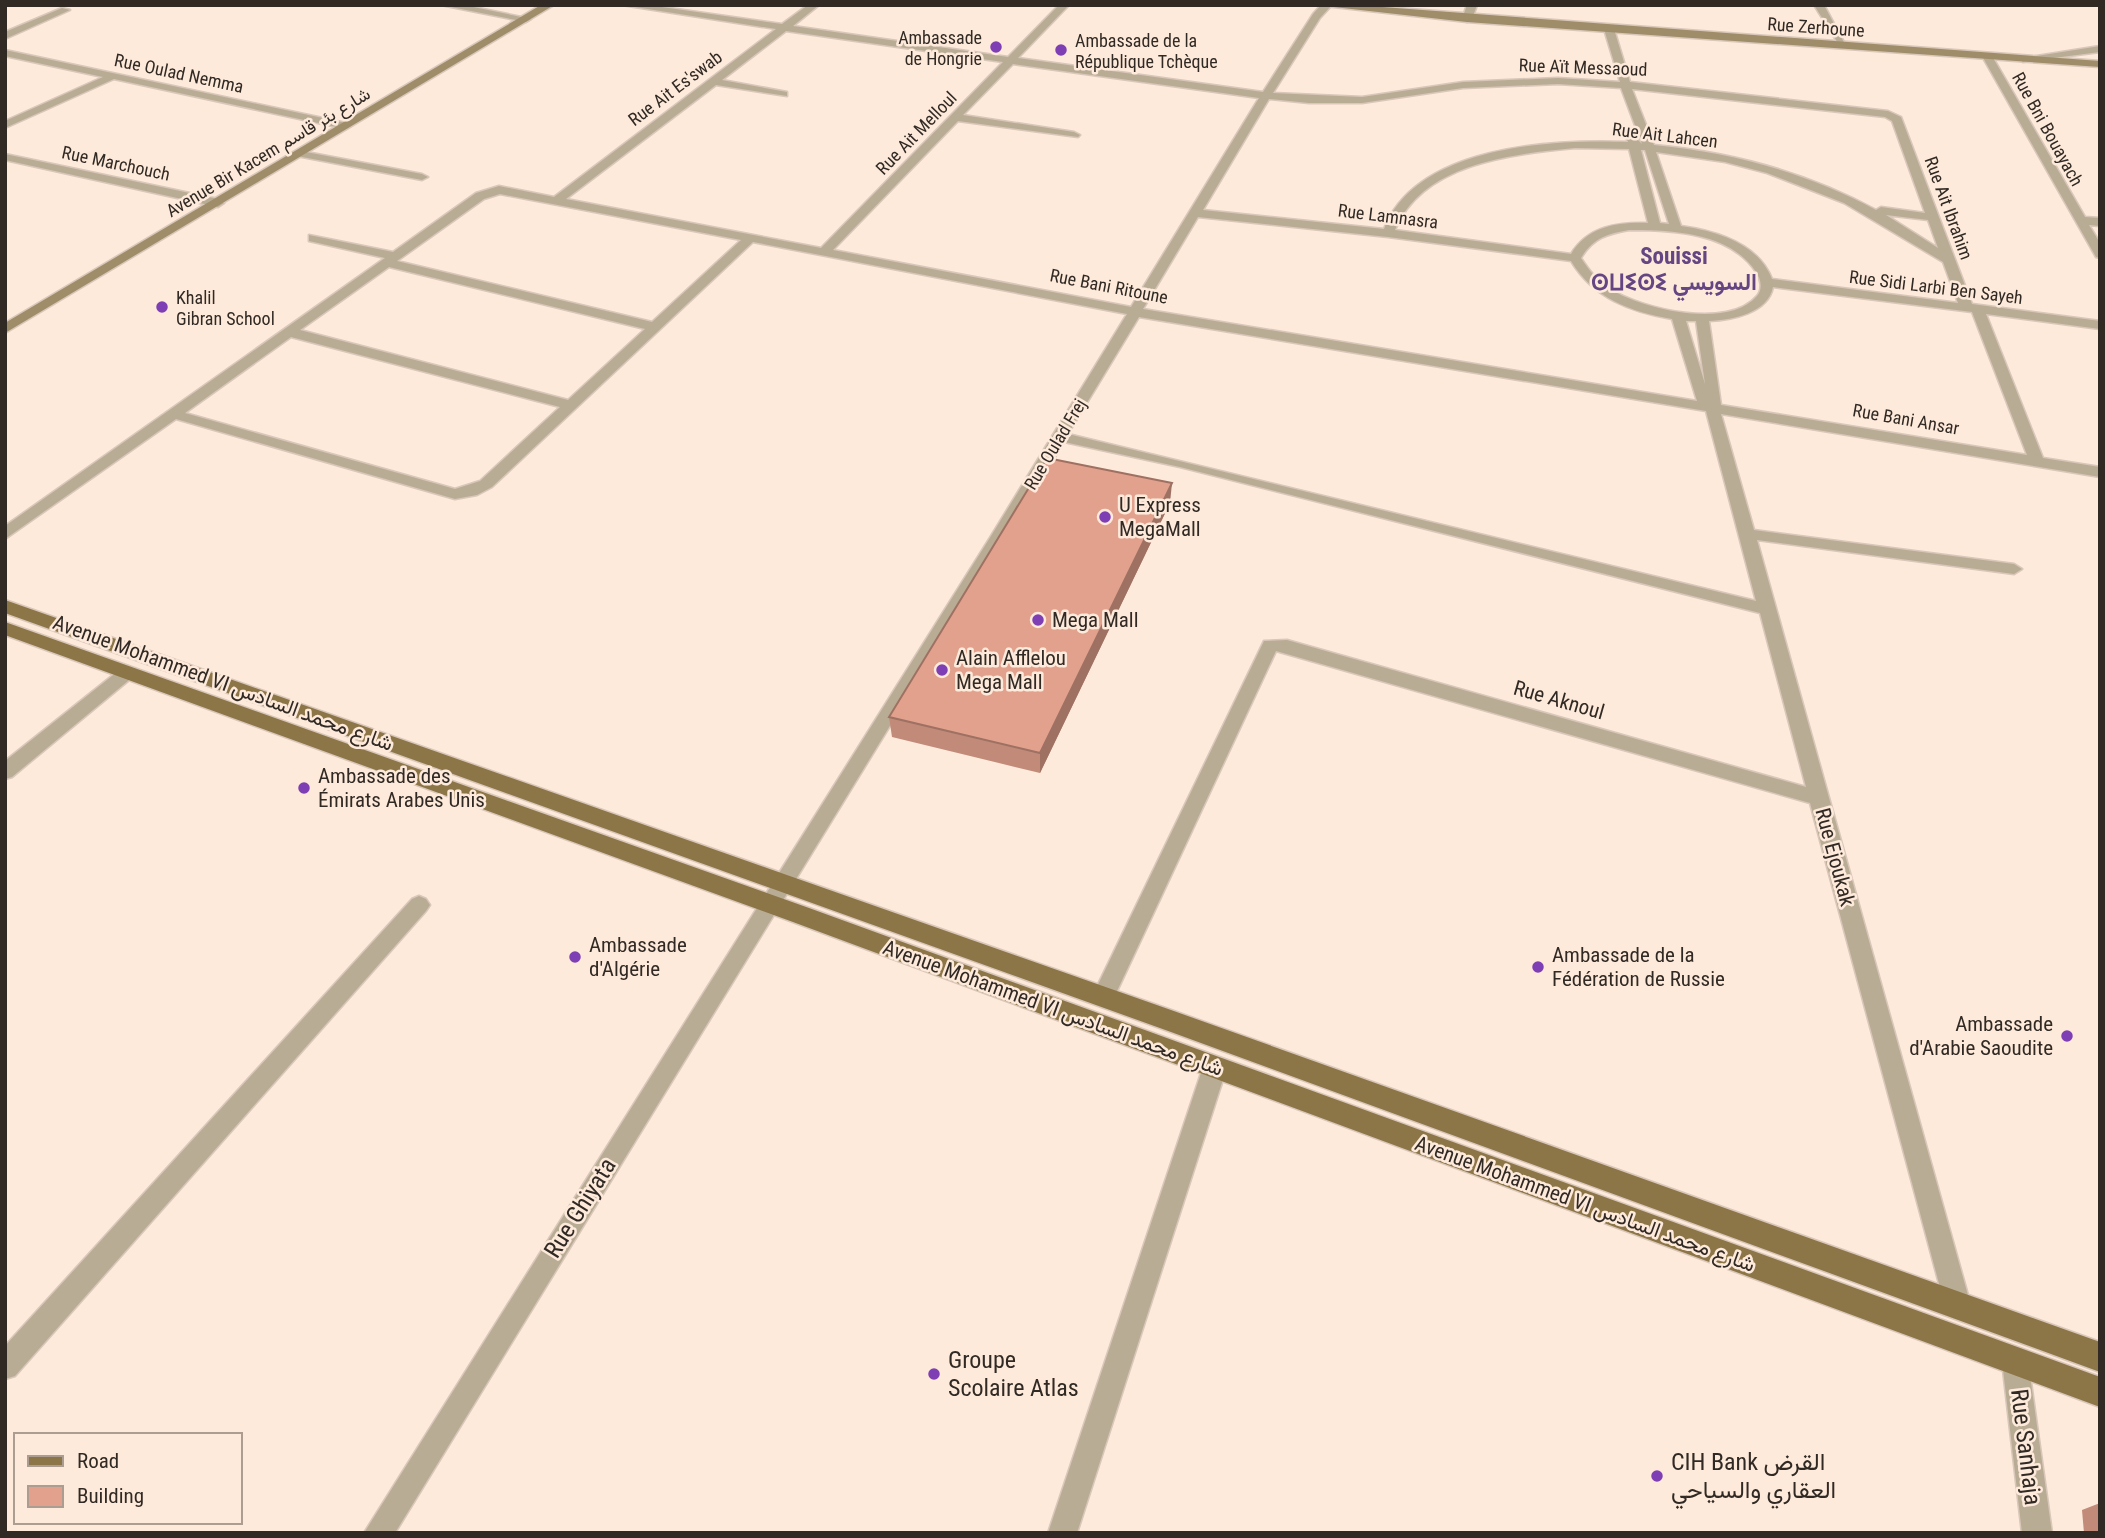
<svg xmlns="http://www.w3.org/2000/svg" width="2105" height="1538" font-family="'Roboto Condensed',Vazirmatn,'Noto Sans Tifinagh',sans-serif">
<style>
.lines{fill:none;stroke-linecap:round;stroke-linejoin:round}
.street-casing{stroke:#d9c7ba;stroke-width:3}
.secondary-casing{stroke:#d9c7ba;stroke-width:3}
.primary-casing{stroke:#d9c7ba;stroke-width:3}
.street{fill:#b9ac94;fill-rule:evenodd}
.secondary{fill:#9f8c68;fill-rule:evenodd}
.primary{fill:#8c7547;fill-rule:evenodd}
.wall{fill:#c28a79}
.shaded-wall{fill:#9e7163}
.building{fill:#e1a18d;stroke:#9e7163;stroke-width:2}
.poi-dot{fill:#7f3fb4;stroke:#feeadb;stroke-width:2.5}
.labels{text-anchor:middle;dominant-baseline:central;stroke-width:5;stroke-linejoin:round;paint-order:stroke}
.far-street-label{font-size:18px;fill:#312a24;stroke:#feeadb}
.far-poi-label{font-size:18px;fill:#312a24;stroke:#feeadb;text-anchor:start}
.poi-label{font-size:21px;fill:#312a24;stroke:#feeadb;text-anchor:start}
.street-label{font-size:21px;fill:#312a24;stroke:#feeadb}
.far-district-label{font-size:23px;font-weight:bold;fill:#654682;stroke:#feeadb}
.near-street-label{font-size:24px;fill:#312a24;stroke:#feeadb}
.near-poi-label{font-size:24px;fill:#312a24;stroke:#feeadb;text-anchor:start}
</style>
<rect width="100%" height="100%" fill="#feeadb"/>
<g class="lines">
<g class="street-casing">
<path id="street" d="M441 5H464L531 19 526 22Z
M622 5H648L782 24 808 5H819L793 26 1008 57 1059 5H1069L1018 58 1263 92 1313 14 1321 5H1332L1320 18 1273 93 1362 97 1463 82 1558 78 1620 82 1604 29 1609 26 1614 29 1630 82 1888 111 1901 117 1972 304 2100 321V329L1986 314 2043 458 2100 467V477L1721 414 1754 530 2014 564 2022 569 2014 574 1757 540 1971 1306 1967 1315 1958 1319 1949 1315 1945 1306 1810 803 1276 651 1111 1004 1103 1007 1095 1004 1092 997 1264 641 1287 640 1806 787 1760 613 1180 467 1064 442 395 1533H364L991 536 1127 314 753 242 492 487 477 495 455 499 176 419 5 539V526L385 258 309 241V235L393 252 476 193 499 186 554 197 776 29ZM786 31 1003 62 821 248 566 199 716 85 787 96V92L722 80ZM1013 64 1259 98 1131 307 833 250 958 121 1078 137 1080 135 1074 132 963 115ZM1558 84 1621 88 1642 144 1632 134 1626 137 1628 142C1552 139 1416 146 1384 229L1203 210 1269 99 1309 103H1362L1463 88ZM1632 89 1885 117 1892 121 1925 213 1881 207 1876 210C1808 173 1730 152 1654 145ZM1575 148 1629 149 1648 223C1618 222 1588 226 1571 254L1395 230C1422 163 1513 154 1575 148ZM1641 150H1645L1669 224 1660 223ZM1656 152 1725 162 1767 173 1844 203 1943 262 1958 303 1772 279C1758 243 1716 231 1681 226ZM500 194 741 240 652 322 397 261 484 199ZM1886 215 1928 220 1938 248ZM1198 217 1388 237 1571 261C1593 298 1631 312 1672 319L1697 401 1143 309ZM1629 230C1671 230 1730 232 1756 272 1761 279 1763 289 1757 296 1728 330 1642 309 1610 289 1597 281 1589 270 1581 258 1593 238 1607 234 1629 230ZM389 267 645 329 568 400 300 330ZM1773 287 1972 312 2027 455 1721 405 1709 321C1732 320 1768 313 1773 287ZM1139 317 1706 411 1756 601 1068 434ZM1686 321H1696L1705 384ZM291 337 560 407 480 481 455 489 185 413Z
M1467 5H1477L1472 19 1467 22 1462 19Z
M1814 5H1824L1847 48H1841Z
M62 8 70 10 5 39V32Z
M2100 46V52L2023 62 2018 59Z
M5 50 346 123 351 126 346 129 114 79 5 128V121L103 77 5 56Z
M1987 53 1992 56 2085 217 2100 218V226L2089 225 2100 243V258L2096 257 1982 56Z
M301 151 422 174 428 177 422 180 297 156V152Z
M5 154 218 199 224 203 218 207 5 160Z
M128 666 137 672 134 676 12 777 5 779V761L122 668Z
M419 896 426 899 430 905 426 911 15 1376 5 1379V1346L412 899Z
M1215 1057 1223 1060 1227 1067 1077 1533H1048L1203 1067 1207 1060Z
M2015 1348 2025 1351 2028 1361 2052 1533H2022L2002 1361 2005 1351Z"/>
</g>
<g class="secondary-casing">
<path id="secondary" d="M541 5H554L5 333V323Z
M1316 5H1356L2100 61V67L1467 22Z"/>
</g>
<g class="primary-casing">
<path id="primary" d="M5 600 1171 1010 2100 1342V1372L1171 1032 5 613Z
M5 622 809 908 2100 1377V1407L793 922 5 635Z"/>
</g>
<use href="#street" class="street"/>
<use href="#secondary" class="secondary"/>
<use href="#primary" class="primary"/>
</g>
<path class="wall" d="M1170 503 1040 773 892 737 889 717Z
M2100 1503V1533H2084L2082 1510Z"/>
<path class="shaded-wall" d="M1172 483 1170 503 1040 773V753Z"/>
<path class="building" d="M1047 458 1172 483 1040 753 889 717Z"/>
<g class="poi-dot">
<circle cx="996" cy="47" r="7"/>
<circle cx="1061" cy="50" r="7"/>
<circle cx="162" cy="307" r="7"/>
<circle cx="1105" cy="517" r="7"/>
<circle cx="1038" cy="620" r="7"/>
<circle cx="942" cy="670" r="7"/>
<circle cx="304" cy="788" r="7"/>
<circle cx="575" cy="957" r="7"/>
<circle cx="1538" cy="967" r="7"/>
<circle cx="2067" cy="1036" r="7"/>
<circle cx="934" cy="1374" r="7"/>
<circle cx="1657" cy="1476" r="7"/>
</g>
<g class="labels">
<g class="far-street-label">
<text transform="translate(1816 27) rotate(4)">Rue Zerhoune</text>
<text transform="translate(1583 67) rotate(2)">Rue Aït Messaoud</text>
<text transform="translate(179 73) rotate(12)">Rue Oulad Nemma</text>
<text transform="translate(675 88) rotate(-37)">Rue Ait Es'swab</text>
<text transform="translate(2048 129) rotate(61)">Rue Bni Bouayach</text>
<text transform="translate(916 133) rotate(-46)">Rue Ait Melloul</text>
<text transform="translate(1665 135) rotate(7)">Rue Ait Lahcen</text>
<text transform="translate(268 152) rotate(-31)">Avenue Bir Kacem شارع بئر قاسم</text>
<text transform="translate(116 163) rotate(12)">Rue Marchouch</text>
<text transform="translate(1949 208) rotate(70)">Rue Ait Ibrahim</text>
<text transform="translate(1388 216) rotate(7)">Rue Lamnasra</text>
<text transform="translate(1109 286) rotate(11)">Rue Bani Ritoune</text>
<text transform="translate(1936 287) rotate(7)">Rue Sidi Larbi Ben Sayeh</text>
<text transform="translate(1906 419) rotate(10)">Rue Bani Ansar</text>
<text transform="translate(1055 444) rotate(-59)">Rue Oulad Frej</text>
</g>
<g class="far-poi-label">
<text x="982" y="37" text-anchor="end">Ambassade<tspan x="982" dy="21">de Hongrie</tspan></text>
<text x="1075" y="40">Ambassade de la<tspan x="1075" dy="21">République Tchèque</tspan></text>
<text x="176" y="297">Khalil<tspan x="176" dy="21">Gibran School</tspan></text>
</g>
<g class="poi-label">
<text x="1119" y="505">U Express<tspan x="1119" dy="24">MegaMall</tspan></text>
<text x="1052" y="620">Mega Mall</text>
<text x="956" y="658">Alain Afflelou<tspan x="956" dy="24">Mega Mall</tspan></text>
<text x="318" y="776">Ambassade des<tspan x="318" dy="24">Émirats Arabes Unis</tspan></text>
<text x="589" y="945">Ambassade<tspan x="589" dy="24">d'Algérie</tspan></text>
<text x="1552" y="955">Ambassade de la<tspan x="1552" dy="24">Fédération de Russie</tspan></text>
<text x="2053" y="1024" text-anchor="end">Ambassade<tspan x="2053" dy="24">d'Arabie Saoudite</tspan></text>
</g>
<g class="street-label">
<text transform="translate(223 683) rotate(20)">Avenue Mohammed VI شارع محمد السادس</text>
<text transform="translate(1559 700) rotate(16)">Rue Aknoul</text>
<text transform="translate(1835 857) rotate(75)">Rue Ejoukak</text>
<text transform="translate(1053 1008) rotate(20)">Avenue Mohammed VI شارع محمد السادس</text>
<text transform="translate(1585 1204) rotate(20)">Avenue Mohammed VI شارع محمد السادس</text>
</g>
<g class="far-district-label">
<text x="1674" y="256">Souissi<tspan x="1674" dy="26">ⵙⵡⵉⵙⵉ السويسي</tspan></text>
</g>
<g class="near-street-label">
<text transform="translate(580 1208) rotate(-58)">Rue Ghiyata</text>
<text transform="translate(2026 1447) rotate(83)">Rue Sanhaja</text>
</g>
<g class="near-poi-label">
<text x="948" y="1360">Groupe<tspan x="948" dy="28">Scolaire Atlas</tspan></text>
<text x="1671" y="1462">CIH Bank القرض<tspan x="1671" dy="28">العقاري والسياحي</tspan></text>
</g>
</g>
<rect width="2105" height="1538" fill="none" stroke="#312a24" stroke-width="14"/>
<rect x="14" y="1433" width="228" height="91" fill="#feeadb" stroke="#ac9d92" stroke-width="2"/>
<rect x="28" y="1456" width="35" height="10" fill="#8c7547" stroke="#ac9d92" stroke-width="2"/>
<text x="77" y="1468" font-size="21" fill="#312a24">Road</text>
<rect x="28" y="1486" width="35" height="21" fill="#e1a18d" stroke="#ac9d92" stroke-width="2"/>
<text x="77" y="1503" font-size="21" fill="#312a24">Building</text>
</svg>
